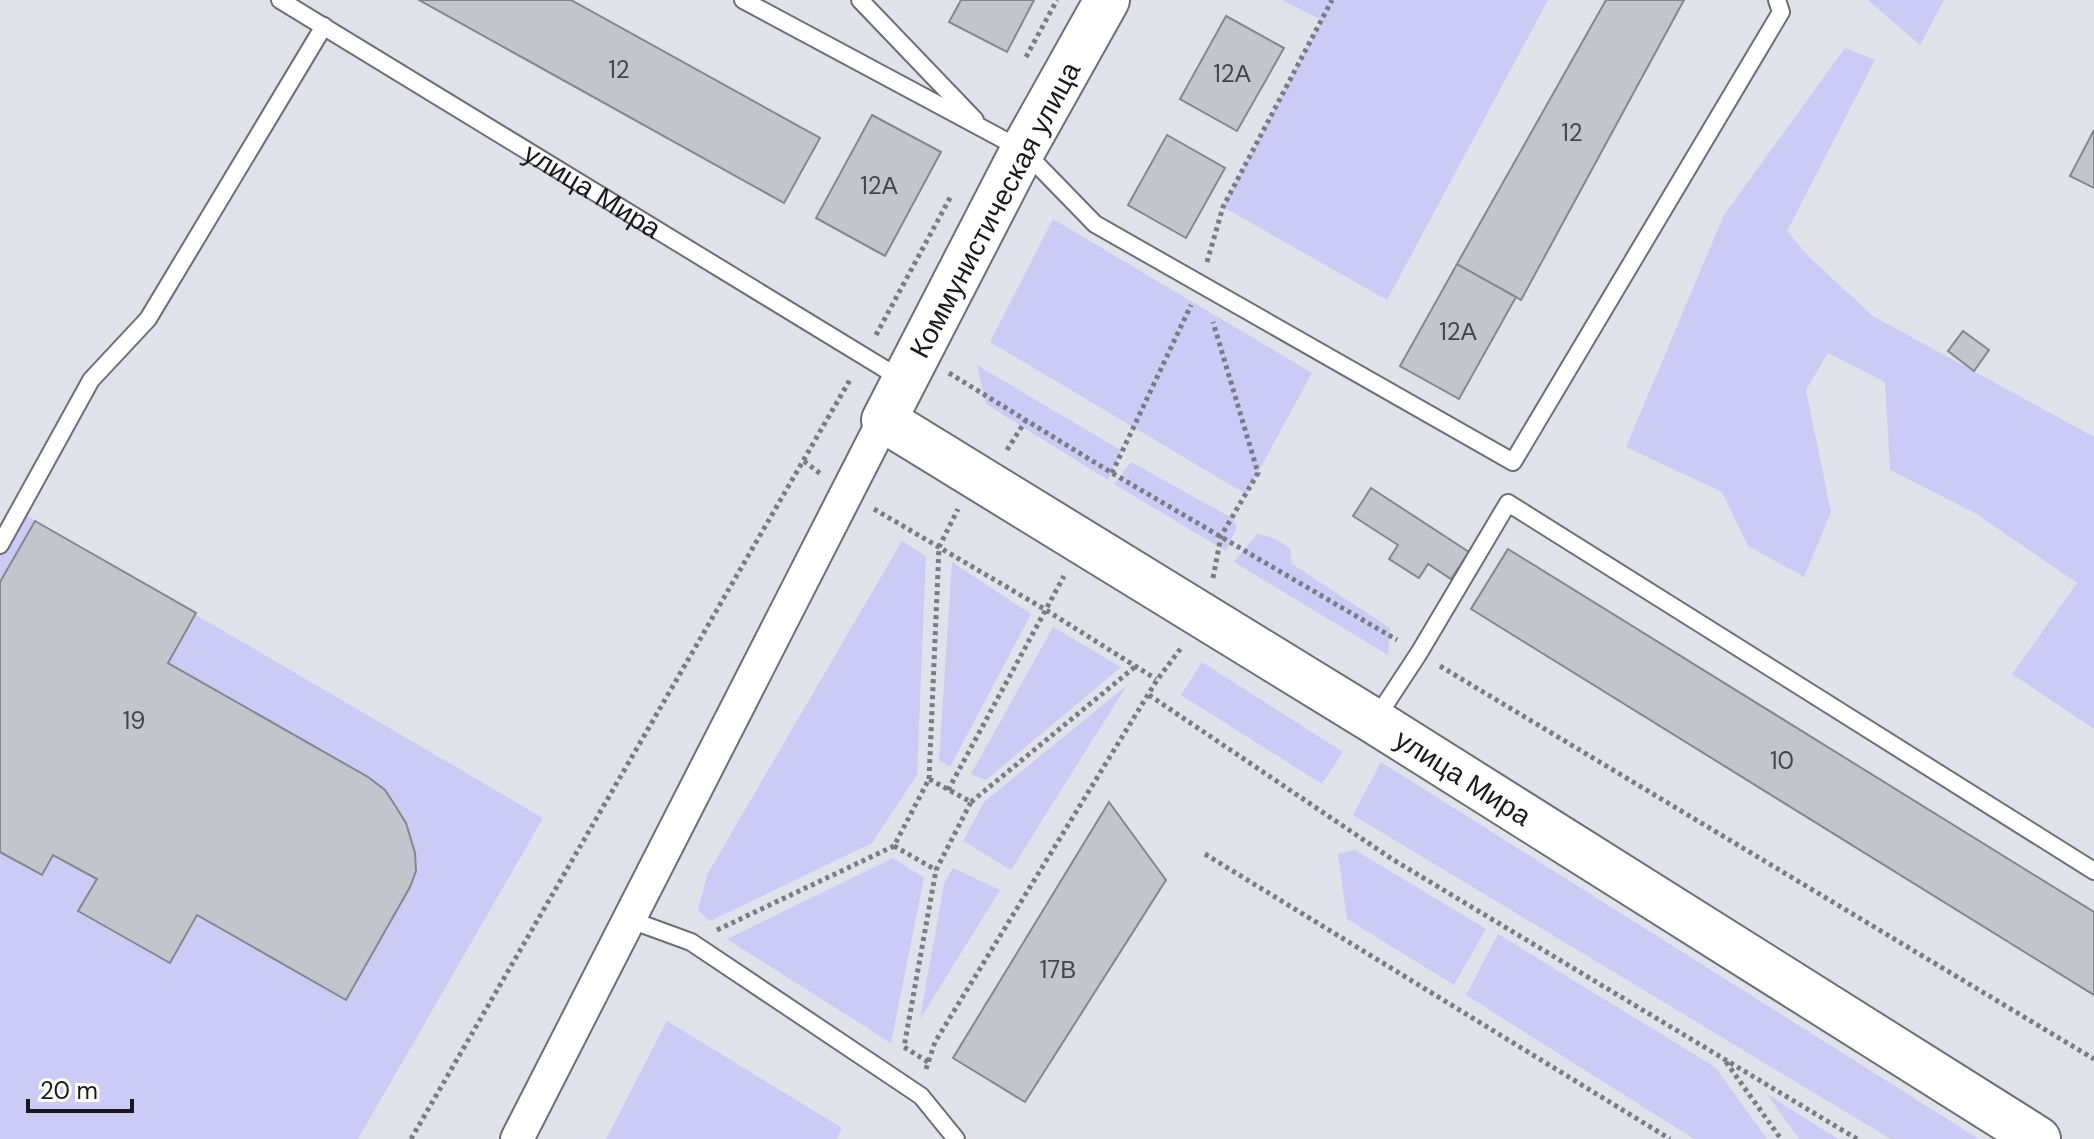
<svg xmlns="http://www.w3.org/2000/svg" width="2094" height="1139" font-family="'DM Sans',sans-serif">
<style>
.green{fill:#cbcbf5}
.building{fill:#c4c4cc;stroke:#86868d;stroke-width:2}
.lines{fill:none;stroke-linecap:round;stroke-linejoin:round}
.lane-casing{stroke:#6e6e75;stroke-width:20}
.street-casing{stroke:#6e6e75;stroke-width:36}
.secondary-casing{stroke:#6e6e75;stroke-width:48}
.path{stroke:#7b7b81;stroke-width:5;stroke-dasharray:4 4;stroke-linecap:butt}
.lane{stroke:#fff;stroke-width:16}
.street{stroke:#fff;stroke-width:32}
.secondary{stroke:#fff;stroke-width:44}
.labels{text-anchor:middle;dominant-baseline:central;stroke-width:6;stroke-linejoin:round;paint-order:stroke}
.number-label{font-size:24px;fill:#444449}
.street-label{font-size:28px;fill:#1a1a1d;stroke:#fff}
</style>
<rect width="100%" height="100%" fill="#e1e1e9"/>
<path class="green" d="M1282 0H1548L1387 300 1223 207 1322 20Z
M1868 0H1944L1920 45Z
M1845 48 1875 60 1787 231 1808 256 1873 316 2094 437V729L2012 674 2077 583 1975 513 1890 470 1885 382 1828 353 1806 390 1831 512 1804 577 1748 546 1722 492 1626 447 1724 215Z
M1053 219 1312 373 1246 494 990 342Z
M977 365 1122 451 1108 480 986 404Z
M1131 462 1232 518 1237 527 1226 551 1114 484Z
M12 507 543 818 358 1139H0V528Z
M1257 534 1274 538 1290 548 1292 564 1390 628 1388 655 1234 562Z
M902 541 926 556 917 775 872 843 710 921 698 910 708 873Z
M952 562 1031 614 950 767 939 760Z
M1053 627 1121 667 986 780 971 774Z
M1202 662 1343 752 1322 784 1181 695Z
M1127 685 1011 870 963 841 984 802Z
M1381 762 1979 1139H1891L1353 815Z
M1355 850 1486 929 1454 985 1347 919 1338 854Z
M893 858 924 878 891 1043 727 939Z
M953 868 1000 890 920 1019 944 884Z
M1498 934 1715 1067 1767 1139H1694L1466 995Z
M667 1021 842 1128 837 1139H606Z
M1767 1094 1838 1139H1799Z"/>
<path class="building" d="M419 0H571L820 138 784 203Z
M961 0H1034L1007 52 949 22Z
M1606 0H1684L1521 300 1457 264Z
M1226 16 1284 48 1237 131 1180 99Z
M872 115 941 152 885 256 816 218Z
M2094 130V188L2070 176Z
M1167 135 1225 168 1186 238 1128 205Z
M1457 264 1516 297 1459 399 1400 366Z
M1963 331 1989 350 1974 371 1948 351Z
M1371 488 1469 552 1451 579 1428 564 1419 578 1389 559 1398 545 1353 516Z
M35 521 196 613 168 663 368 777 385 790 396 807 406 823 415 853 416 871 410 887 346 1000 197 915 170 963 78 911 97 879 53 855 42 875 0 852V582Z
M1508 549 2094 912V995L1471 609Z
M1109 802 1166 880 1025 1102 953 1058Z"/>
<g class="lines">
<g class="lane-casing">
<g id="lane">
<path id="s1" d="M280 0 903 380"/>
<path d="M743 0 1023 150 1095 224 1513 462 1781 12 1777 0"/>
<path d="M860 0 975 120"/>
<path d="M0 545 91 380 148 319 324 26"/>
<path d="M1375 720 1419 653 1508 503 2094 871"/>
<path d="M628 919 691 942 921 1096 956 1139"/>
</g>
</g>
<g class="street-casing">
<path id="street" d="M517 1139 884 420"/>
</g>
<g class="secondary-casing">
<g id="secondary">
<path id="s2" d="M1107 0 1023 150 884 420 1374 721 2038 1139"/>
</g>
</g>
<path class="path" d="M1026 57 1057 0
M1207 262 1223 207 1332 0
M876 335 951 196
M949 373 1112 473 1397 640
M1007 450 1026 420
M804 461 822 475
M1112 473 1191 305
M874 509 1046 610 1156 679
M1213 578 1221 536 1258 473 1213 322
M1440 666 2094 1059
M1149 695 1392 859 1857 1139
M929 779 939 547 958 509
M948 790 1064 576
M971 802 1136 666
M894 846 936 870
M1205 854 1670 1139
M717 930 894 846 929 779 971 802 936 870 904 1047 928 1062
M1726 1062 1781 1139
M926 1069 935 1042 1157 680 1181 648
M411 1139 851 378"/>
<use href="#lane" class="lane"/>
<use href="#street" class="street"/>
<use href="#secondary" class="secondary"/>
</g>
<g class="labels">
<g class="number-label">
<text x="619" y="69">12</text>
<text x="1232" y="73">12А</text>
<text x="1572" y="132">12</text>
<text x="879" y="185">12А</text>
<text x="1458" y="331">12А</text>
<text x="134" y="720">19</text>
<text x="1782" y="760">10</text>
<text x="1058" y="969">17В</text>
</g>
<g class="street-label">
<text stroke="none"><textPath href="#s1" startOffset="366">улица Мира</textPath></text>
<text transform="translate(995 210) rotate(-62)">Коммунистическая улица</text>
<text stroke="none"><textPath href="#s2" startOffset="1156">улица Мира</textPath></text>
</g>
</g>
<path d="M28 1099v12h104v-12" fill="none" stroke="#1a1a1d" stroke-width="4"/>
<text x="40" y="1099" font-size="24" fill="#1a1a1d" stroke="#ffffff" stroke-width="6" paint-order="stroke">20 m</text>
</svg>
